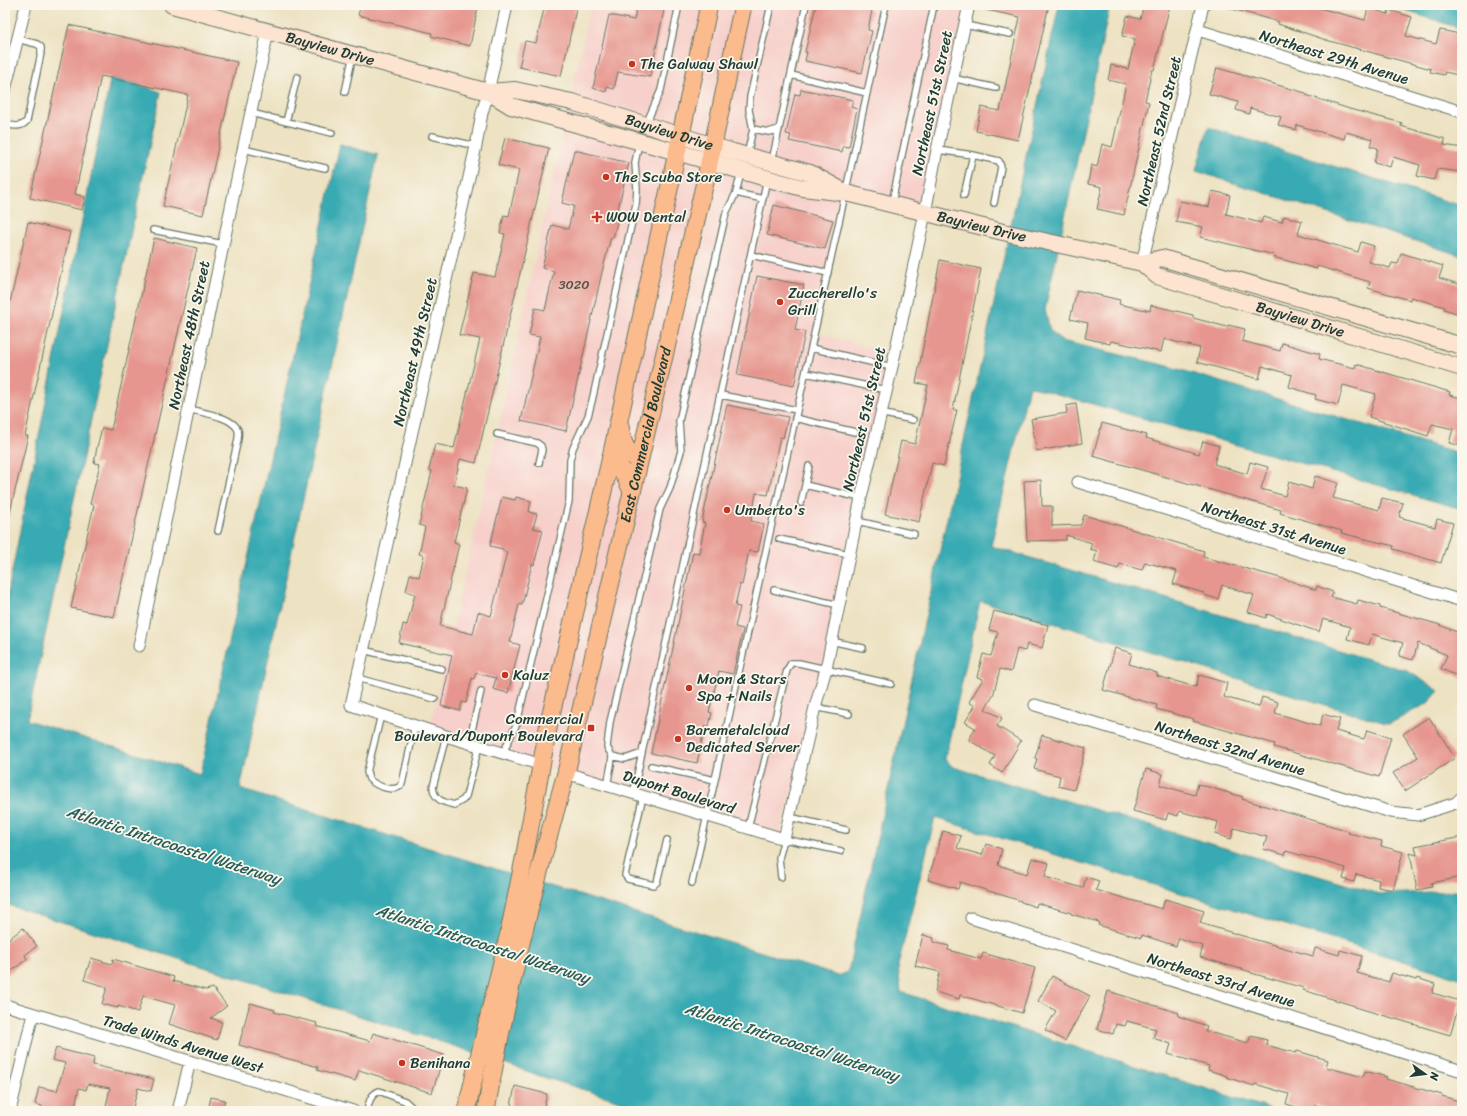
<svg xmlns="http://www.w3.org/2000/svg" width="1467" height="1116" font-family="Sriracha,sans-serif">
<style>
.built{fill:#f7d0cb}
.water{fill:#39aab3;stroke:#2c7474}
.building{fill:#e6968e}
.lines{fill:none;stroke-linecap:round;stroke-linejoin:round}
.lane-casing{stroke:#677766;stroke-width:8}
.street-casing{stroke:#677766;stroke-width:13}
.secondary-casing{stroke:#677766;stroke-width:18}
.primary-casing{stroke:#677766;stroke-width:19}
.lane{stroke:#fff;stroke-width:5.5}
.street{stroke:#fff;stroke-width:11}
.secondary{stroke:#fde4d1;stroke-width:16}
.primary{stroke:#fbbb8d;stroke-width:17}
.poi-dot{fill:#c8321e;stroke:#fbf7ec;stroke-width:1.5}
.labels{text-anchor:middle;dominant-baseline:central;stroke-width:3.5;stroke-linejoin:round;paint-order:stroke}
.number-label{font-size:13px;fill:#51534a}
.street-label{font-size:15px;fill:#1f3d34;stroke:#fbf7ec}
.poi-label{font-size:15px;fill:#1f3d34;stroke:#fbf7ec;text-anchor:start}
.water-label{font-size:16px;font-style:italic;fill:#275e5a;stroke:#fbf7ec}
</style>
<rect width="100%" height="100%" fill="#fbf7ec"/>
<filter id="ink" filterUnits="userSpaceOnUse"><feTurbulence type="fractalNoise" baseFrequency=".025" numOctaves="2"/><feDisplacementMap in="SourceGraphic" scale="8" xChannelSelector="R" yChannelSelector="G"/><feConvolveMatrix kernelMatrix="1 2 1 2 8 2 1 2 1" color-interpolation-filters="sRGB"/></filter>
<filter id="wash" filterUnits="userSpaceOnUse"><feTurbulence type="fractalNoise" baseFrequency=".012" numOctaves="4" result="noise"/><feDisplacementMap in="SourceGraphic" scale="16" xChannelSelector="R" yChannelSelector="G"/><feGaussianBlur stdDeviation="0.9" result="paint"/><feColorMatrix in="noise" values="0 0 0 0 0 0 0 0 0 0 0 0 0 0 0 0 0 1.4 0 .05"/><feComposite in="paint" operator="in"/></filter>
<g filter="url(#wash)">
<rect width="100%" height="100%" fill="#ede2c2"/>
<path class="built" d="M591 5H969L920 211 846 193 817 332 888 354 892 367 826 669 778 838 429 731 497 434Z"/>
<path class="water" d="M1059 5H1110L1045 310 1050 330 1062 341 1168 366 1462 454V509L1029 386 991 546 1408 671 1439 691 1428 703 1389 724 980 601 945 759 953 767 1379 894 1457 891 1462 889V979L935 818 898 965 901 992 1277 1111H652L540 1076 476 1053 5 904V606L111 76 161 92 27 720 200 774 340 144 378 155 240 789 838 976 848 972Z
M1388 5H1462V29Z
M1208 127 1462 206V256L1196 171Z"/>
<g id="blocks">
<path class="building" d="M361 5H469L478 7 470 46 431 36 432 33 358 15Z
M545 5H577L561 76 519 67 525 41 536 43Z
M637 5H665L650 77 618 72 614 89 607 87 606 92 593 88 609 15 634 20Z
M816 5H866L865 8 872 10 868 30 872 31 862 73 805 61 807 52H805Z
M987 5H1049L1018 140 976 131 981 107 1000 111 1020 17 986 10Z
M1144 5H1170L1154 70H1152L1145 101 1149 102 1124 215 1097 209 1102 187 1088 184 1091 165 1097 167 1102 144 1112 147 1126 84 1108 80 1111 65 1128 69 1135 39 1122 36 1127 16 1140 19Z
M1230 5H1308L1365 20 1368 8 1388 14 1389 10 1412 17 1406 36 1436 44 1440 30 1460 34 1457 46 1462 47V76L1445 72 1444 75 1430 72 1431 69 1326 40 1278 24 1279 22 1229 8Z
M69 25 237 62 203 215 163 206 188 95 101 76 75 194 85 197 82 210 30 198Z
M1217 68 1306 93V95L1353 110 1402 123 1401 126 1445 139 1444 145 1462 148V172L1437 169 1434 180 1417 176 1420 165 1393 157 1390 167 1374 163 1378 148 1370 146 1372 139 1346 132 1344 139 1297 125 1296 130 1278 125 1281 117 1250 108 1249 114 1236 110 1238 102 1209 94Z
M801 89 853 100 851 107 857 109 849 147 843 146 842 152 789 141 791 135 786 134 795 94 800 95Z
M505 138 549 148 476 463 460 459 454 485 467 488 454 542 459 544 440 626 473 634 478 612 491 616 507 552 503 551V549L490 546 502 497 515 500 516 497 531 501 529 512 537 514 533 528 543 530 534 565 532 564 522 605 519 604 510 642 520 645 508 693 493 689 496 678 476 673 474 679 472 678 466 703 462 702 460 711 441 706 452 655 399 643 403 624 407 625 415 594 406 591 410 574 419 577 424 555 419 554 425 527 419 525 432 471 429 470 435 444 454 448 480 339 459 335 474 273 495 277 505 234 500 233 504 215 509 216 519 170 498 165Z
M574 150 629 163 616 217 618 218 613 238 611 237 602 272 566 431 521 421 540 337 529 335 535 308 545 310 554 271 542 268 552 225 568 229 574 206 562 203Z
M1212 191 1230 195 1226 214 1261 223 1263 217 1282 222 1284 216 1302 221 1298 234 1358 252 1361 242 1374 246 1369 262 1390 268 1392 263 1398 264 1401 253 1443 266 1439 278 1462 285V303L1459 314 1444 309 1445 307 1411 297 1410 300 1368 288 1370 282 1317 266V269L1273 257 1274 255 1200 237 1203 227 1176 222 1180 201 1209 207Z
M774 205 833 220 825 249 767 235Z
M28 222 70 232 25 436H28L9 516 5 515V325Z
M154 238 197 248 114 617 71 608 94 505 90 504 100 464 94 463 97 447 102 428 111 430Z
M940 260 981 269 953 410H957L944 466 932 463 919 522 885 514 901 441 915 444 928 385 916 383Z
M757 276 804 285 795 330 805 332 794 386 737 375Z
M1077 290 1120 300 1119 304 1150 311 1151 305 1193 315V318L1227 327 1228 325 1245 329 1242 341 1280 351 1282 343 1320 354 1319 359 1355 368 1356 364 1450 392 1449 395 1462 398V446L1449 443 1453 429 1432 424 1428 436 1369 417 1376 394 1343 385 1338 405 1315 399 1316 395 1289 387 1292 375 1262 366 1259 379 1197 362 1200 348 1164 339 1161 352 1111 341 1110 344 1085 338 1088 323 1070 319Z
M1076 404 1082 443 1037 451 1031 419 1067 413 1066 406Z
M727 405 788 417 783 438 780 437 768 495 756 493 751 521 764 524 758 552 749 551 742 585 740 584 735 606 740 607 735 627 743 629 733 674 719 671 709 712 712 713 709 726 705 725 697 763 651 753 693 552 699 553 705 523 702 522Z
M1102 423 1147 435 1146 438 1199 454 1203 441 1219 446 1214 464 1247 474 1250 462 1268 467 1261 489 1285 496 1289 482 1312 489 1315 476 1338 483 1333 498 1379 510 1382 498 1403 503 1399 517 1435 527 1437 519 1453 523 1441 563 1393 549 1394 546 1341 533 1342 531 1280 513 1281 510 1093 456Z
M1041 480 1042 506H1052V526L1081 525 1084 515 1204 551 1203 557 1288 580 1316 590 1317 586 1333 592 1331 597 1357 604 1358 600 1380 606V608L1437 624 1462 634V678L1441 669 1447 655 1418 643 1413 660 1399 656 1403 643 1372 634 1369 645 1347 639 1350 627 1323 619 1319 632 1267 614 1266 618 1248 612 1254 595 1222 585 1218 599 1204 595V593L1173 584 1177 571 1145 562 1142 570 1120 564 1118 569 1094 562 1097 551 1090 549 1092 543 1066 535V540L1027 541 1024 481Z
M994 611 1048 625 1042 648 1027 644 1025 651 1017 649 1011 672 1000 669 993 696 985 709 1002 718 997 726 1021 741 1002 773 990 765 995 756 969 740 975 728 965 722 975 706 969 702 983 679 977 677 983 654 991 656 998 632 989 630Z
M1115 648 1132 653 1129 664 1157 673V676L1196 687 1199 675 1227 683 1224 697 1259 707 1262 697 1278 702 1275 713 1320 726 1323 714 1340 719 1336 731 1364 739 1367 730 1391 737 1379 777 1274 747 1275 744 1193 721 1194 719 1156 709 1157 705 1103 690Z
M1429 717 1455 758 1405 791 1393 773 1418 757 1403 734Z
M1042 735 1086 748 1074 790 1058 786 1060 776 1034 769 1037 759 1035 758Z
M1146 769 1163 774 1160 785 1195 795 1198 784 1243 797 1242 799 1349 831 1348 833 1382 841 1381 846 1403 852 1393 890 1378 887 1379 880 1356 874 1354 882 1343 879 1346 868 1286 851 1285 855 1263 849 1267 837 1234 828 1231 839 1215 834 1218 822 1179 811 1178 816 1168 813 1166 820 1133 811Z
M943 831 961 836 957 848 982 855 986 844 1002 849 998 865 1027 874 1032 858 1049 863 1045 877 1083 888 1086 877 1099 881 1096 890 1162 909 1165 899 1204 911 1200 923 1253 939 1313 956 1315 948 1339 955 1340 950 1362 956 1357 973 1389 982 1392 973 1416 980 1417 978 1435 984 1432 993 1460 1001 1450 1035 1355 1007V1006L1303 990 1304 988 1251 973V972L1200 957 1203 946 1179 938 1176 946 1142 935 1141 938 1098 925 1099 922 1071 914V913L1037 903 1036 907 1021 902V901L960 882 958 889 928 880Z
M1462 837V877L1431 883 1432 887 1417 890 1410 853 1417 855 1415 846Z
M23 928 37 946 25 955 27 959 5 976V942Z
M923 935 934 938 933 942 949 946 948 950 981 959 983 953 1035 968 1022 1013 960 995 959 999 935 992 940 972 915 966Z
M91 958 112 964 113 959 174 977 173 981 206 990 213 988 227 1006 211 1018 222 1022 217 1040 169 1024 175 1005 143 996 138 1012 118 1006V1008L102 1004 107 987 84 980Z
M1052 976 1090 996 1065 1041 1045 1030 1056 1011 1038 1001Z
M1108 991 1179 1013 1178 1016 1207 1026 1205 1031 1248 1043 1251 1036 1267 1040 1266 1045 1296 1053 1297 1051 1328 1060 1326 1067 1363 1077 1365 1071 1387 1077 1386 1079 1442 1095V1096L1462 1102V1111H1392L1372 1106 1370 1111H1337L1315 1105 1314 1111H1310L1286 1104 1289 1094 1255 1084 1254 1086 1226 1077 1227 1076 1208 1070 1209 1066 1168 1054 1171 1044 1153 1038 1156 1029 1127 1021 1125 1026 1116 1024 1113 1034 1097 1029Z
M250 1003 275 1010 274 1012 317 1023 316 1026 370 1041 373 1033 444 1055 432 1093 359 1070 355 1081 317 1070 318 1067 239 1045Z
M56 1048 94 1058 93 1065 154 1079 151 1091 138 1088 132 1111H105L110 1088 88 1084 86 1090 79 1088 74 1111H41L42 1106 35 1104 39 1087 57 1091 65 1063 52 1060Z
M515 1086 547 1094 543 1111H510Z
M211 1097 225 1100 222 1111H208Z"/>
</g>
</g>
<g filter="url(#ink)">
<use href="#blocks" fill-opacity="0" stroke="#677766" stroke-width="1"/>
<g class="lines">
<g class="lane-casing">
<path id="lane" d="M965 25 1010 34
M791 75 867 93
M952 78 996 88
M345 92 353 55
M251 113 332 133
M286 122 297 77
M5 124C14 126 21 128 27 121L41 53V47L37 44 17 39
M646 124 661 90 679 5
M753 129 769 132 779 129
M432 136 476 146
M243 149 325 168
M937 150 973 155 999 161 1001 167 994 203
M747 155 753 129 749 110 750 97 771 5
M772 161 806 5
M736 193 763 199
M964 195 973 155
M892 202 934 5
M153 230 223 244
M751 255 828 273
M811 348 892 367
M806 373 886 390
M721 395 797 410
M189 409C202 413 232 416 238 430 239 433 238 436 238 439L218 531
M880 413 913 420
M795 418 855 432
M497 434 537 443 541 446 542 450 539 463
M805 485 809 466
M801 503 805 485 861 498
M857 521 914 534
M779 539 849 554
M774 590 839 605
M831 641 863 648
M363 650 442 669
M357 678 435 699
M815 707 849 714
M381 715 367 772 369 779C376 786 395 794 402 784L415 726
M446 736 433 787C434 800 443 802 454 805L463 800 466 796 479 746
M469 743 481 691
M503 753 517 723 569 501 570 460 573 448 588 416 592 401 636 204 637 189 635 163 639 142
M612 756 625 759 642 753
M651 766 715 780
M607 786 611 765 612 756 607 747 610 722 660 509 670 488 681 451 679 421 726 213 736 193 741 172
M633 794 767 179
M643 796 625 875 628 879 654 885 657 882 667 840
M789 817 846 830
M748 828 787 670 791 663H799L891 684
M781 877 779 858 784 839 841 851
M692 883 841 213 886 5
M367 1111C369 1102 370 1095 379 1091L405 1101 416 1111"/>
</g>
<g class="street-casing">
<path id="street" d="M507 5 488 92 482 113 476 146 351 705 446 736 542 765
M1198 30 1462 112
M5 90 26 5
M1142 263 1203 5
M1078 482 1462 601
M139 646 268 31
M1035 705 1391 812 1418 815 1456 803 1462 797
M566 773 784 839 815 707 826 669 861 498 892 367 925 213 937 150 969 5
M971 918 1462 1071
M5 1005 353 1111
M10 1111 33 1014
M178 1111 190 1061"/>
</g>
<g class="secondary-casing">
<g id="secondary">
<path id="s1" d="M172 5 488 92 511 106 663 148 776 181 803 188 846 193 1003 232 1142 263 1157 276 1462 368"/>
<path id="s2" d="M488 92 515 90 572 102 733 152 810 173 841 190"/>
<path d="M1142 263 1162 258 1462 346"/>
</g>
</g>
<g class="primary-casing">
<g id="primary">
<path d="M620 426C623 443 624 450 639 461"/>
<path d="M611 457 619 464 632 491"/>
<path d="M466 1111 509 933 524 859 549 723 611 457 709 5"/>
<path id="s3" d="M486 1111C505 997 535 884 566 773L705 182 743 5"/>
</g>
</g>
<use href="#lane" class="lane"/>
<use href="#street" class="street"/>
<use href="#secondary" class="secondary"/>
<use href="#primary" class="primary"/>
</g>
</g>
<g class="poi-dot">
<circle cx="632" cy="64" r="4"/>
<circle cx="606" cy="177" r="4"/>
<path d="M595 211h4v4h4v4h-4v4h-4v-4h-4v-4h4z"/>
<circle cx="780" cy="302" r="4"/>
<circle cx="727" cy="510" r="4"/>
<circle cx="505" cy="675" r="4"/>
<circle cx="689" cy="688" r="4"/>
<rect x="587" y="724" width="8" height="8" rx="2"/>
<circle cx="678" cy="739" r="4"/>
<circle cx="402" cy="1063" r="4"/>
</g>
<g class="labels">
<g class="number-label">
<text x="574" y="284">3020</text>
</g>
<g class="street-label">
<text stroke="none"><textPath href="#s1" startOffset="164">Bayview Drive</textPath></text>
<text transform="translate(1334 57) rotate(17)">Northeast 29th Avenue</text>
<text transform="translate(932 103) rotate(-78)">Northeast 51st Street</text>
<text transform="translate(1159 131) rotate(-77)">Northeast 52nd Street</text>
<text stroke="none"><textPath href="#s2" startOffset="187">Bayview Drive</textPath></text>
<text stroke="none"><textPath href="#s1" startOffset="841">Bayview Drive</textPath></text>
<text stroke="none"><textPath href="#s1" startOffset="1175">Bayview Drive</textPath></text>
<text transform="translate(189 335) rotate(-78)">Northeast 48th Street</text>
<text transform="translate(415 352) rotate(-77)">Northeast 49th Street</text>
<text transform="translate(864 419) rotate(-77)">Northeast 51st Street</text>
<text stroke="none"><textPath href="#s3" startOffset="695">East Commercial Boulevard</textPath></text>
<text transform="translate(1274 528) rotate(17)">Northeast 31st Avenue</text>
<text transform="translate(1230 748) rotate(17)">Northeast 32nd Avenue</text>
<text transform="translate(679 792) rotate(17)">Dupont Boulevard</text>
<text transform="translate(1221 980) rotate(17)">Northeast 33rd Avenue</text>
<text transform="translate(183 1044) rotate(17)">Trade Winds Avenue West</text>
</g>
<g class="poi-label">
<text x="640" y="64">The Galway Shawl</text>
<text x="614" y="177">The Scuba Store</text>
<text x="606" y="217">WOW Dental</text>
<text x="788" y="293">Zuccherello's<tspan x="788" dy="17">Grill</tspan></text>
<text x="735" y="510">Umberto's</text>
<text x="513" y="675">Kaluz</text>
<text x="697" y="679">Moon &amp; Stars<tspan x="697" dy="17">Spa + Nails</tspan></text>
<text x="583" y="719" text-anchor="end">Commercial<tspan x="583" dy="17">Boulevard/Dupont Boulevard</tspan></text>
<text x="686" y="730">Baremetalcloud<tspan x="686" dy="17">Dedicated Server</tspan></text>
<text x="410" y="1063">Benihana</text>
</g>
<g class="water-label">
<text transform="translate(174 845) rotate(18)">Atlantic Intracoastal Waterway</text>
<text transform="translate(483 944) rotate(18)">Atlantic Intracoastal Waterway</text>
<text transform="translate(792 1042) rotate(18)">Atlantic Intracoastal Waterway</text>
</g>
</g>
<rect width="1467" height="1116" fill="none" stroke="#fbf7ec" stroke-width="20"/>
<g transform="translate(1425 1074) rotate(104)" stroke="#fbf7ec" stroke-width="3" paint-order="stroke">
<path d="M0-3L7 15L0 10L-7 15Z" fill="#1f3d34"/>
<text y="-6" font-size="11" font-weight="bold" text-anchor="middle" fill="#1f3d34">N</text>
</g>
</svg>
